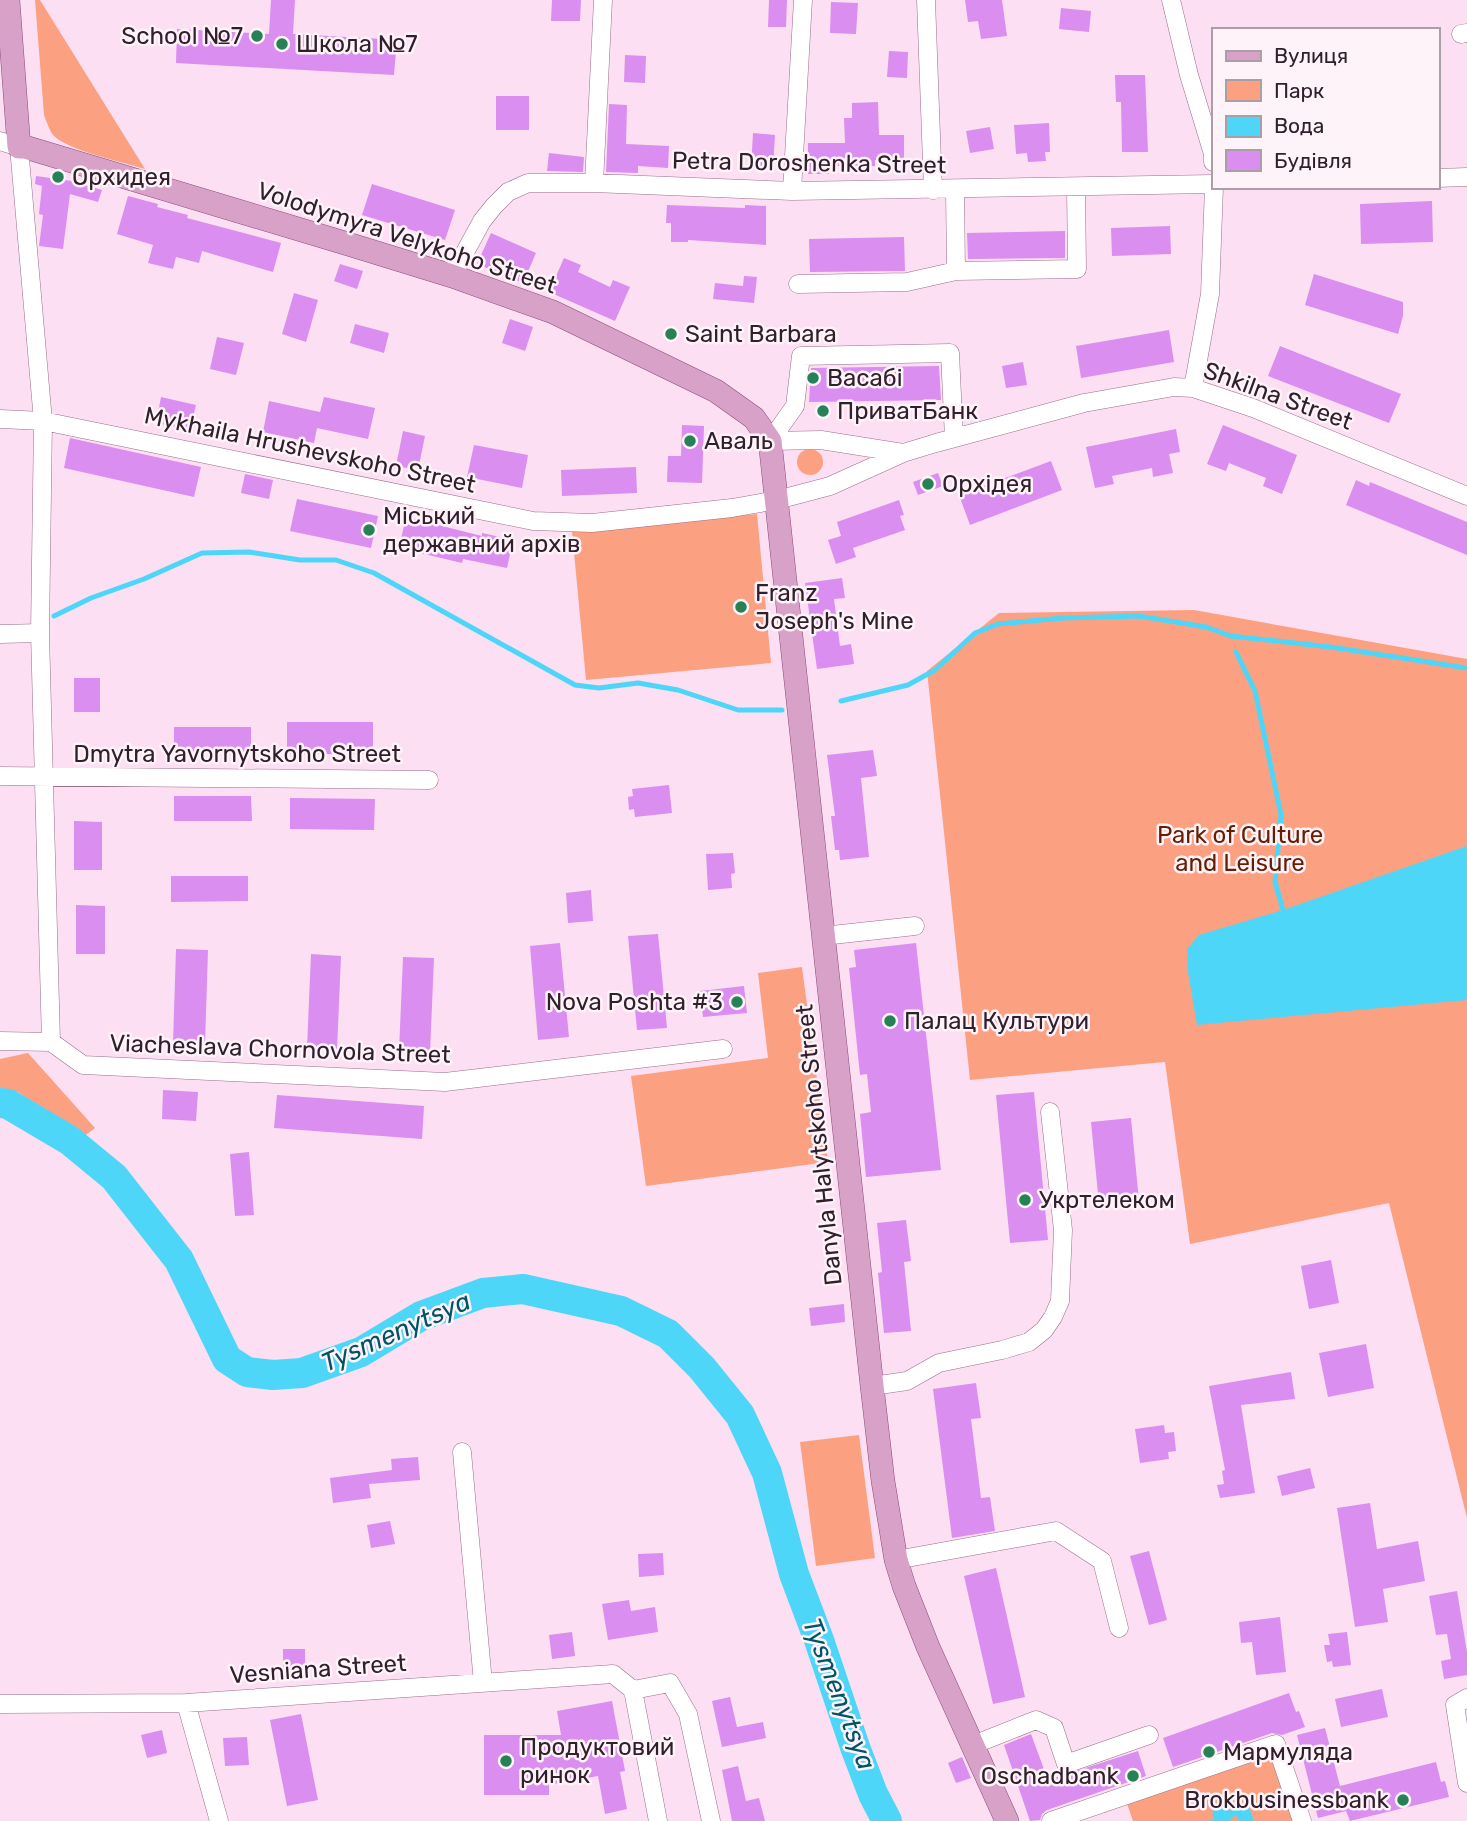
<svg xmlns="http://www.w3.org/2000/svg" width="1467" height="1821" font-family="Rubik,sans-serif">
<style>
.green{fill:#fca082}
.water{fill:#4ed6f9}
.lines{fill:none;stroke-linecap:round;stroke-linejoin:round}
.stream{stroke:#4ed6f9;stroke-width:5}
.river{stroke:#4ed6f9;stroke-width:30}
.building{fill:#da8eef}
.minor-casing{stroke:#996f8c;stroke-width:19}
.major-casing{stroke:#8d4b7a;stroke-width:24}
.minor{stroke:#fff;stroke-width:18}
.major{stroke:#d8a1c8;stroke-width:23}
.poi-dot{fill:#268156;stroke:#fdf3f9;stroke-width:2.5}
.labels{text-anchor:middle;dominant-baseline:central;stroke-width:5;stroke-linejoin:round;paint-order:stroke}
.poi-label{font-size:24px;fill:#31202c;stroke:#fdf3f9;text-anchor:start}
.street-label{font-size:24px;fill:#31202c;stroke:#fdf3f9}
.park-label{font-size:24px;fill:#671d00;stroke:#fdf3f9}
.water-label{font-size:26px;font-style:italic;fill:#005466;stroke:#fdf3f9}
</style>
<rect width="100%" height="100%" fill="#fcdff2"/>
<path class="green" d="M35 0H40L145 169C123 162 70 151 54 136 49 130 47 122 44 115Z
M797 462a13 13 0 1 1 26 0a13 13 0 1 1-26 0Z
M757 514 771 663 586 680 572 531Z
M1194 610 1467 659V1518L1389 1203 1190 1244 1165 1062 970 1080 927 671 999 613Z
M802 967 828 1162 646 1186 631 1076 768 1058 758 973Z
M28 1053 95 1128 82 1138 18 1092 0 1088V1059Z
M859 1435 875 1558 816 1566 800 1442Z
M1273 1752 1297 1821H1133L1126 1801Z"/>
<path class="water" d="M1467 846V1000L1197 1025 1188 972 1187 949 1199 935 1283 910Z
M1248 1804 1254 1821H1239L1236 1815 1229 1821H1208L1214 1819 1212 1811 1228 1806 1230 1811Z"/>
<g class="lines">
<path class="stream" d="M54 616 91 598 144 579 202 553 249 552 300 560H336L374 573 575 685 599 688 638 683 678 690 738 710H782
M1236 652 1255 691 1281 815 1275 882 1283 910
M841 701 908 685 935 670 975 633 998 624 1063 618 1139 616 1206 627 1231 636 1331 647 1467 668"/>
<path class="river" d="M0 1103 8 1104 69 1140 114 1177 179 1260 227 1359 247 1372 273 1375 302 1373 361 1352 421 1316 483 1293 523 1289 621 1311 668 1334 702 1368 740 1415 767 1473 794 1574 819 1640 855 1747 873 1794 887 1821"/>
</g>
<path class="building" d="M271 0H295L293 34 383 39 382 50 396 51 394 75 176 63 177 29 269 34Z
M552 0H581L580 21H551Z
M769 0H787L786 27H768Z
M965 0H1002L1007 36 981 39 978 21 968 22Z
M831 2 858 3 856 34 830 33Z
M1061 8 1091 11 1089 32 1059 29Z
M889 51 908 52 907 78 887 77Z
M625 55 646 56 645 83 624 82Z
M1115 75H1145L1148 152H1122L1121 102H1116Z
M496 96H529V130H496Z
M878 102 879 135H904V160H875V166H829V174H808V143H845L844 118H852V103Z
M609 104 627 105 626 144 669 146 668 168 638 166V173L606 172Z
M1049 123 1050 152H1045L1046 161 1028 162 1027 153 1016 154 1014 125Z
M990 127 994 149 970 153 966 131Z
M753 133 775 135 773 169 751 168Z
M549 153 584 157 583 172 547 171Z
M36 176 72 181 102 190 98 202 70 194 63 249 39 246 43 215 39 214 42 186 35 184Z
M372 184 455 210 445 240 362 215Z
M128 196 158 204 157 207 188 215 187 218 281 243 273 272 202 251 199 263 176 257 173 269 148 263 153 245 117 234Z
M1432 201 1433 242 1361 244 1360 204Z
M667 205 745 208V205L766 206V245L688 240V242H671V223H666Z
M1170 226 1171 254 1112 256 1111 228Z
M1065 231V258L968 259 967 233Z
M491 233 536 253 523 283 477 264Z
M904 237 905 271 810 272 809 239Z
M564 258 581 265 578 272 610 287 613 280 630 287 615 321 549 292Z
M340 264 363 271 357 289 334 281Z
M1314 274 1403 302V316L1398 334 1305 305Z
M744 276 757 277 754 303 713 299 715 283 743 286Z
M294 293 318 300 306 342 282 334Z
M510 319 533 327 525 351 502 343Z
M355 324 389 333 384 353 350 343Z
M1169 330 1174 362 1081 378 1076 346Z
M217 337 244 343 236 375 210 369Z
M1280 346 1401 394 1389 423 1268 376Z
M1023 362 1027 385 1006 388 1002 366Z
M939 366 941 400 809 402 811 368Z
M161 397 196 405 190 430 156 423Z
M324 397 375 408 368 439 317 428 314 443 263 432 269 401 320 412Z
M682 425 704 426 702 483 667 482 668 456H681Z
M1223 425 1297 455 1282 494 1263 486 1266 478 1229 463 1226 471 1207 464Z
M1176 429 1180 452 1169 454 1173 473 1153 477 1152 468 1112 476 1114 484 1095 488 1086 447Z
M403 431 425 436 418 470 396 466Z
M70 438 201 467 194 497 64 468Z
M474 445 528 455 522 488 467 477Z
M1051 461 1062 490 970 525 959 495Z
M636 467 637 493 562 496 561 470Z
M938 473 943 486 918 495 913 482Z
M245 474 273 480 269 499 241 493Z
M1356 480 1369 486 1370 482 1467 522V555L1346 505Z
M297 499 378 516 371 548 290 531Z
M899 500 904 515 900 516 905 530 853 548 856 557 836 564 828 540 841 536 837 522Z
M406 517 482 536V533L513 540 507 568 463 559 462 563 399 548Z
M842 578 845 598 834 599 840 646 851 644 854 664 817 669 805 583Z
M74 678H100V712H74Z
M287 722H373V754H287Z
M174 727H251V752L174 753Z
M873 750 877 776 861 778 869 857 840 860 839 850H835L831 816H835L827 755Z
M669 785 672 813 635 817 634 809 629 810 628 797 633 796 632 789Z
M174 796H251L252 821H174Z
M290 798 375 799 374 830 290 829Z
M74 821 102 822V870H74Z
M733 853 735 873 731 874 732 888 708 890 706 854Z
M171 876H248V901L171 902Z
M591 890 593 921 568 923 566 893Z
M76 905 105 906V954H76Z
M658 934 667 1028 637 1030 628 936Z
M560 943 569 1037 538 1040 530 946Z
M916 943 941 1170 866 1177 860 1114 871 1112 867 1074 860 1075 849 968 856 967 854 950Z
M176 949 208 950 205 1044 173 1043Z
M311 954 341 956 337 1050 307 1048Z
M403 957 434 958 430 1053 399 1051Z
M744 986 747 1013 703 1017 700 991Z
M163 1090 198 1092 196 1121 162 1119Z
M1034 1092 1048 1240 1010 1243 996 1095Z
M277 1095 424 1106 422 1139 274 1128Z
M1131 1118 1139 1201 1099 1204 1091 1122Z
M249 1152 254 1215 235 1216 230 1154Z
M906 1220 911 1261 904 1262 911 1331 884 1333 878 1273 882 1272 877 1223Z
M1331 1260 1339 1303 1309 1309 1301 1266Z
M844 1304 845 1322 811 1326 809 1308Z
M1366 1344 1374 1388 1328 1397 1319 1353Z
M1291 1372 1295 1399 1241 1405 1255 1493 1220 1498 1217 1485 1224 1484 1222 1471 1225 1470 1209 1386Z
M976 1383 981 1418 971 1419 981 1498 990 1497 995 1531 952 1538 933 1389Z
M1164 1425 1165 1433 1174 1432 1176 1451 1168 1452 1169 1459 1140 1463 1135 1429Z
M418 1457 420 1480 369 1484 371 1498 333 1503 330 1478 392 1470 391 1459Z
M1310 1468 1315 1488 1282 1496 1277 1476Z
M1370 1503 1377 1549 1418 1541 1425 1581 1383 1589 1388 1622 1355 1627 1337 1508Z
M390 1521 395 1544 371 1548 367 1525Z
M1149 1551 1167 1620 1149 1625 1130 1556Z
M663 1553 664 1575 639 1577 638 1554Z
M996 1568 1025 1697 993 1704 964 1576Z
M1457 1591 1467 1652V1675L1444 1679 1441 1661 1451 1659 1447 1634 1436 1635 1429 1596Z
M629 1600 631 1611 655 1607 658 1632 608 1640 602 1604Z
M1280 1617 1286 1672 1256 1675 1252 1642 1241 1643 1239 1622Z
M572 1632 575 1656 552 1659 549 1635Z
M1347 1632 1351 1665 1333 1667 1332 1661 1327 1662 1324 1645H1330L1328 1634Z
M283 1649H305V1668H283Z
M1382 1689 1388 1717 1341 1727 1335 1699Z
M1289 1693 1296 1712 1299 1711 1305 1727 1282 1735 1272 1733 1173 1767 1163 1738Z
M730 1697 737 1727 763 1722 766 1738 722 1747 712 1701Z
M612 1701 625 1771 620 1772 627 1809 605 1814 598 1776 549 1785V1795H484V1735H561L557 1711Z
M301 1714 318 1800 287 1806 270 1720Z
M1325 1728 1340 1786 1436 1762 1441 1782 1445 1781 1449 1797 1350 1821 1346 1811 1318 1818 1297 1735Z
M162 1730 167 1753 147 1758 141 1735Z
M1031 1734 1048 1780 1138 1751 1146 1776 1047 1810 1042 1814 1040 1820 1030 1821 1004 1745Z
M247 1737 249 1765 225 1766 223 1738Z
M962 1757 971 1778 956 1783 948 1763Z
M738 1766 746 1801 759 1798 765 1821H732L722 1770Z"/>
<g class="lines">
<g class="minor-casing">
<path id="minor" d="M926 0 933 190
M1171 0 1189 75 1213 154V162
M1461 34 1467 33
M0 141 19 147 43 421 40 633 51 1042
M1437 178 1467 177
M594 183 603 0
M955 190 956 271 1077 269 1076 187
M792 191 803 0
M452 276 482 221 494 206 508 192 528 183H594L792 191 1213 184
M798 284 907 282 956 271
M1193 388 1210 294 1214 187
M0 419 43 421 533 521 592 523 732 508 777 500 830 486 903 453 936 443 1084 403 1174 387 1193 388 1253 408 1467 496
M770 441 795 406 801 356 950 353 954 438
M770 441 821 440 903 453
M0 634 40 633
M0 776 429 780
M823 936 915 926
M0 1041 51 1042
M51 1042 83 1065 445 1082 723 1049
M872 1386 907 1381 939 1363 1002 1350 1029 1342 1044 1330 1053 1317 1060 1301 1063 1230 1050 1112
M462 1452 483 1683
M896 1560 1056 1531 1102 1561 1119 1628
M633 1690 670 1683 688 1714 711 1821
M1467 1698 1455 1705 1467 1783
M186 1703 219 1821
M0 1704 186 1703 613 1674 633 1690 658 1821
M973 1745 1036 1720 1054 1728 1066 1764 1149 1735
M1051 1821 1276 1744 1302 1821"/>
</g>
<g class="major-casing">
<path id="major" d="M8 0 19 147H25L348 244 452 276 553 312 716 391 754 418 770 441 872 1386 883 1481 896 1560 904 1586 928 1647 1007 1821"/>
</g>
<use href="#minor" class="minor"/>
<use href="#major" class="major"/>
</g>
<g class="poi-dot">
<circle cx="257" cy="36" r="7"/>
<circle cx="282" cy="44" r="7"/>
<circle cx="58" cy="177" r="7"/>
<circle cx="671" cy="334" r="7"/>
<circle cx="813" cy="378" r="7"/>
<circle cx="823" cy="411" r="7"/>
<circle cx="690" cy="441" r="7"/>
<circle cx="928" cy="484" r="7"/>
<circle cx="369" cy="530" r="7"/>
<circle cx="741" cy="607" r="7"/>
<circle cx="737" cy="1002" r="7"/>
<circle cx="890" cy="1021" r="7"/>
<circle cx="1025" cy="1200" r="7"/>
<circle cx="1209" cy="1752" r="7"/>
<circle cx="506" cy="1761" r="7"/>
<circle cx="1133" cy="1776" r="7"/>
<circle cx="1403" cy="1800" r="7"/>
</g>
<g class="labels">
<g class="poi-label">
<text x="243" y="36" text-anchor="end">School №7</text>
<text x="296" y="44">Школа №7</text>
<text x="72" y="177">Орхидея</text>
<text x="685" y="334">Saint Barbara</text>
<text x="827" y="378">Васабі</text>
<text x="837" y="411">ПриватБанк</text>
<text x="704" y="441">Аваль</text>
<text x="942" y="484">Орхідея</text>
<text x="383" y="516">Міський<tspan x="383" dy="28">державний архів</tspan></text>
<text x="755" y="593">Franz<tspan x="755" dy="28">Joseph's Mine</tspan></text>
<text x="723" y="1002" text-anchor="end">Nova Poshta #3</text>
<text x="904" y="1021">Палац Культури</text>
<text x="1039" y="1200">Укртелеком</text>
<text x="520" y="1747">Продуктовий<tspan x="520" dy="28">ринок</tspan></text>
<text x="1223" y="1752">Мармуляда</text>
<text x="1119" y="1776" text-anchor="end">Oschadbank</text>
<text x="1389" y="1800" text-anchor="end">Brokbusinessbank</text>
</g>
<g class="street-label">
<text transform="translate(809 163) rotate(1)">Petra Doroshenka Street</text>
<text transform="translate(407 238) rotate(18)">Volodymyra Velykoho Street</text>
<text transform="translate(1278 396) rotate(20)">Shkilna Street</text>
<text transform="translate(310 450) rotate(12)">Mykhaila Hrushevskoho Street</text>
<text x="237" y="754">Dmytra Yavornytskoho Street</text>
<text transform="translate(280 1049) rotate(2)">Viacheslava Chornovola Street</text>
<text transform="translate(819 1145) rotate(-96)">Danyla Halytskoho Street</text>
<text transform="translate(318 1669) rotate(-4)">Vesniana Street</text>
</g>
<g class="park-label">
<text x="1240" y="835">Park of Culture<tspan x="1240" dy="28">and Leisure</tspan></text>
</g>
<g class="water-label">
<text transform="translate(396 1332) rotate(-24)">Tysmenytsya</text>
<text transform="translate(839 1694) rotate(69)">Tysmenytsya</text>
</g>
</g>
<rect x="1212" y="28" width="228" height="161" fill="#fdf3f9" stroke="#ab9fa7" stroke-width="2"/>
<rect x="1226" y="51" width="35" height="10" fill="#d8a1c8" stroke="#ab9fa7" stroke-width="2"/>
<text x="1274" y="63" font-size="21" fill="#31202c">Вулиця</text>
<rect x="1226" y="80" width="35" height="21" fill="#fca082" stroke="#ab9fa7" stroke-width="2"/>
<text x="1274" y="98" font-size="21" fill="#31202c">Парк</text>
<rect x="1226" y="116" width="35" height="21" fill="#4ed6f9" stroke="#ab9fa7" stroke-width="2"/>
<text x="1274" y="133" font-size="21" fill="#31202c">Вода</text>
<rect x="1226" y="150" width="35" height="21" fill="#da8eef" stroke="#ab9fa7" stroke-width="2"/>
<text x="1274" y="168" font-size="21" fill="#31202c">Будівля</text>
</svg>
